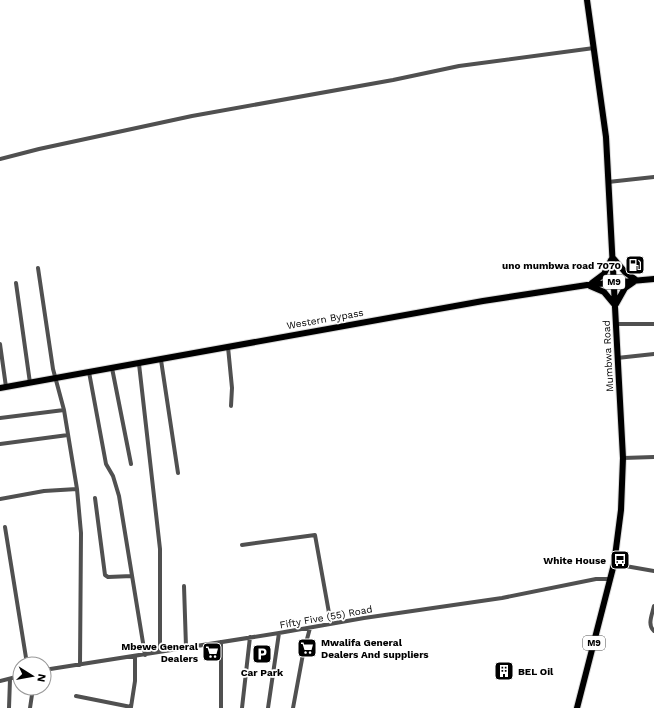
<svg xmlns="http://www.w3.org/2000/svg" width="654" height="708" font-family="'Work Sans',sans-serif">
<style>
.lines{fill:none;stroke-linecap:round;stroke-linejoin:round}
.primary-casing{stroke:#dbdbdb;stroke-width:8}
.street{stroke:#505050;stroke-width:4}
.primary{stroke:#000;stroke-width:6}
.labels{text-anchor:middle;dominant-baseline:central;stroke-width:3.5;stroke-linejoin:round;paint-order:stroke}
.shield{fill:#fff;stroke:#4c4c4c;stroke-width:1}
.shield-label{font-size:9px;font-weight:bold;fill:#000}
.poi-label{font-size:10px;font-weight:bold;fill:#000;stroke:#fff;text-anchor:end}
.street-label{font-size:10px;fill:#000;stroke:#fff}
</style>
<rect width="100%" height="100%" fill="#fff"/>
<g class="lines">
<g class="primary-casing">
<path id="primary" d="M613 258 625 272 636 280
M592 283 604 274 611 260
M590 286 604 292 614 304
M616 304 625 288 635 281
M0 388 483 301 587 285 654 279
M577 708 614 564 621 510 623 458 606 137 587 0"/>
</g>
<path class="street" d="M0 159 39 149 192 116 393 80 459 66 594 48
M608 182 654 177
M38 268 53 369 64 410 77 489
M16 283 30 383
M616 324H654
M0 344 6 387
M228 347 232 388 231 406
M617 358 654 354
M161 360 178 473
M139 364 160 549V652
M112 368 131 464
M89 372 106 464 113 476 119 496 145 655
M0 418 64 410
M0 444 68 435
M623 458 654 457
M95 498 105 575 108 577 132 576
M0 499 44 491 77 489 81 533 80 665
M5 527 27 664
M242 545 315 535 331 624
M614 564 654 571
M184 586 186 647
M654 606C652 615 647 625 654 631
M221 642V708
M44 670 279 633 364 618 502 598 596 579H610
M0 681 20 676
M76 696 131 707 135 681V657
M9 708 10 679
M30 708 33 688
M242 708 250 637
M268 708 279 633
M293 708 303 654 310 628"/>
<use href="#primary" class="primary"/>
</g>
<defs>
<g id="fuel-square" transform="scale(1)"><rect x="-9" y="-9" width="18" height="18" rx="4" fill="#000" stroke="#fff"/><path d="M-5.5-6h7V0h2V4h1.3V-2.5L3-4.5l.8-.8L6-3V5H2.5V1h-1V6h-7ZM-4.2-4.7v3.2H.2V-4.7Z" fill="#fff"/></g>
<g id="bus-square" transform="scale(1)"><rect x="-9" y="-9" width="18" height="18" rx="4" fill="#000" stroke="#fff"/><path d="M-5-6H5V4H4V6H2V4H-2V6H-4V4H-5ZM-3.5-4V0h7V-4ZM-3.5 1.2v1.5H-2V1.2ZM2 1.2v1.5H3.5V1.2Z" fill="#fff"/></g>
<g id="supermarket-square" transform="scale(1)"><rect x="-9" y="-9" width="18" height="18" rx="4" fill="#000" stroke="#fff"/><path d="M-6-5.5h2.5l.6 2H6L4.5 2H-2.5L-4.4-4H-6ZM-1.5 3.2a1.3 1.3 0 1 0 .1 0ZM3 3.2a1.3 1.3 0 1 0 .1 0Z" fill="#fff"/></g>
<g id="parking-square" transform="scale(1)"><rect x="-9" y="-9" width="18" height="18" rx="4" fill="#000" stroke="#fff"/><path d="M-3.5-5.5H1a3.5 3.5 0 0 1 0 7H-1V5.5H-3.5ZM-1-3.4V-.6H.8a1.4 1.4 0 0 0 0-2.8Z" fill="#fff"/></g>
<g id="building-square" transform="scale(1)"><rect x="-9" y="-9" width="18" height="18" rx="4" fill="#000" stroke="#fff"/><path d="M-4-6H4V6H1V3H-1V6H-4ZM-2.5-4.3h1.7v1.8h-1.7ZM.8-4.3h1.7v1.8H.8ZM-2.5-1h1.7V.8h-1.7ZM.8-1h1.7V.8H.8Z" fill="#fff"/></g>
</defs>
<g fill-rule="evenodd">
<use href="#fuel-square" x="635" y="265"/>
<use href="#bus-square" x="620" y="560"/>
<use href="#supermarket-square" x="307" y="648"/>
<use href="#supermarket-square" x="212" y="652"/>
<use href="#parking-square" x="262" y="654"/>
<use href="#building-square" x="504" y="671"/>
</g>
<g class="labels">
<g class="shield">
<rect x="603" y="275" width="22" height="14" rx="3"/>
<rect x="583" y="636" width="22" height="14" rx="3"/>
</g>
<g class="shield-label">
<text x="614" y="282">M9</text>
<text x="594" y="643">M9</text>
</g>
<g class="poi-label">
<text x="621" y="265">uno mumbwa road 7070</text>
<text x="606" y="560">White House</text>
<text x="321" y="642" text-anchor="start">Mwalifa General<tspan x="321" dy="12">Dealers And suppliers</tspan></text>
<text x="198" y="646">Mbewe General<tspan x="198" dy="12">Dealers</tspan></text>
<text x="518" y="671" text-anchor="start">BEL Oil</text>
<text x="262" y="672" text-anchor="middle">Car Park</text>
</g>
<g class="street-label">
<text transform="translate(325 319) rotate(-10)">Western Bypass</text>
<text transform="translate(608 356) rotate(-93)">Mumbwa Road</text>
<text transform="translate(326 617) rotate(-10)">Fifty Five (55) Road</text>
</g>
</g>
<g transform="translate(32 676) rotate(101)"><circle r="19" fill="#ffffff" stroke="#999999"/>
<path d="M0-3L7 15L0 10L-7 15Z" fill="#000000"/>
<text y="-6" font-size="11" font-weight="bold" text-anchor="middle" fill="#000000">N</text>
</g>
</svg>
